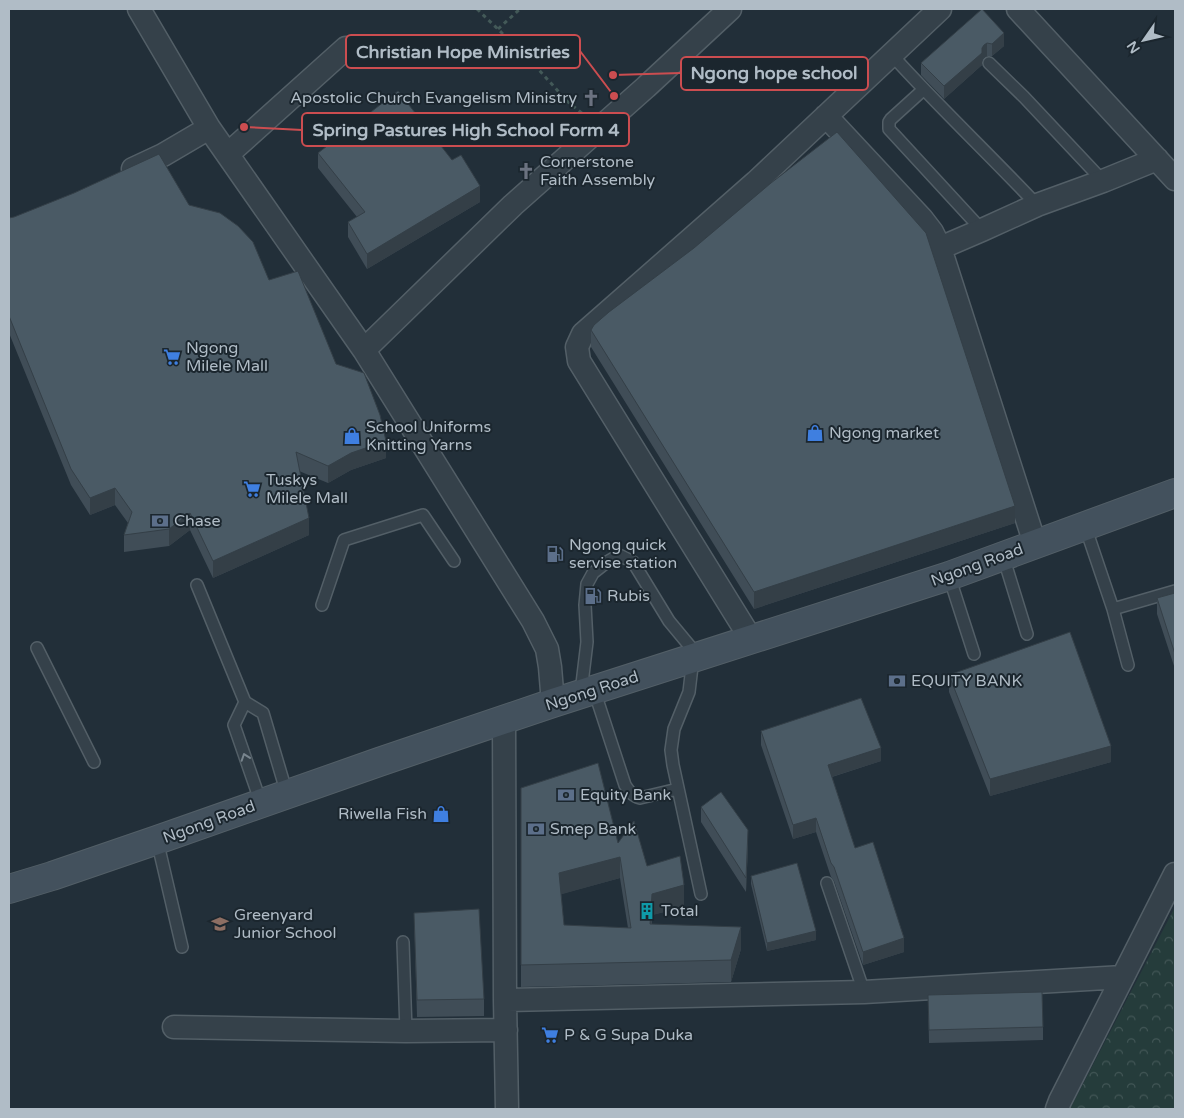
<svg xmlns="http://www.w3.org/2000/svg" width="1184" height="1118" font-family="'Varela Round',sans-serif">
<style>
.forest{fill:url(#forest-crowns)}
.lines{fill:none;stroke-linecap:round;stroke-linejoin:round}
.lane-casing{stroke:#535f67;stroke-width:14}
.street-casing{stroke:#535f67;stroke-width:25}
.secondary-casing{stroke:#535f67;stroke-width:30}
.path{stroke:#435958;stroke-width:3;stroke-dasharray:4 4;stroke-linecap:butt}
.lane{stroke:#35414a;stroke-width:11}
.street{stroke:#35414a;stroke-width:22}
.secondary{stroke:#43515d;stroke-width:28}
.wall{fill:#404d57;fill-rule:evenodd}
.shaded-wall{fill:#343f47}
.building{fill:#4a5a65;stroke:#343f47;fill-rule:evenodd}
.oneway{stroke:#79858e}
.labels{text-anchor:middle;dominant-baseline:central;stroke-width:4;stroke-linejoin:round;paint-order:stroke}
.poi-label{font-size:16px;fill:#b0bcc6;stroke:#1b262e;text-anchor:start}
.street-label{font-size:16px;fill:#b0bcc6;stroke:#1b262e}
.leader{fill:none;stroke:#cc4d50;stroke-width:2}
.callout-dot{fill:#cc4d50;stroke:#1b262e;stroke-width:2}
.callout{fill:#1b262e;stroke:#cc4d50;stroke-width:2}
.callout-label{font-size:18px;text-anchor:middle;font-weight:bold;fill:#b0bcc6}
</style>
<defs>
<pattern id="forest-crowns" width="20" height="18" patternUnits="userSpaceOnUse" patternTransform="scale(1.25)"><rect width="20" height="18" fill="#253c3b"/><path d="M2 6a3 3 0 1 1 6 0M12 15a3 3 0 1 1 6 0" fill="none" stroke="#425656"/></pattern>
</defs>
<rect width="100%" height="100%" fill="#222f39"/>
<path class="forest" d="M1175 907V1109H1070Z"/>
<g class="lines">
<g class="lane-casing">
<path id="lane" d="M891 54C938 106 989 154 1037 205
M989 63 1024 97 1103 181
M923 90 891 119 889 122V129L982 230
M1085 526 1113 609 1128 665
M1003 556 1027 634
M949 576 974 654
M197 585 245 702
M322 605 344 540 423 515 454 561
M1113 609 1175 591
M37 648 94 762
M693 658 689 692 674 729 671 750 673 765 701 894
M594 690 625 785C629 791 632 796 640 798L678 789
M581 692 587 642 585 605 587 584 593 573 607 562 619 555 633 562 669 621 698 656
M261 803 234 725 245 702 263 713 287 794
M157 840 182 947
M827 883 864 992
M403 942 406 1031"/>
</g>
<g class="street-casing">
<path id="street" d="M139 9 209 128 364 350 533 621 547 649 550 667 553 703
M1018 9 1175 179
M826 116 922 219 932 232 940 248 1035 544
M228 154 346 48
M133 169 163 155 209 128
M940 248 982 230 1037 205 1103 181 1157 159
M364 350 513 205 646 87 730 9
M751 639 579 361 577 347 583 334 756 182 940 9
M504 720 505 1000 507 1109
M505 1000 864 992 1123 977
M174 1027 406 1031 506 1030
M1057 1109 1060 1101 1175 874"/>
</g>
<g class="secondary-casing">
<path id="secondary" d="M9 889 52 876 157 840 379 762 553 703 949 576 1175 493"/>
</g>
<path class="path" d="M477 9 530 60 567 101 583 114
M498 29 520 9"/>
<use href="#lane" class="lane"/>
<use href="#street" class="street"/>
<use href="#secondary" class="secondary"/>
</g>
<path class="wall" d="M982 9 1004 46 992 56H987L984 57 982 61V65L944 99 921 75V63Z
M318 153 480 202 367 269 348 237V222L357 217 318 168Z
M189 205 269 280 336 364 386 458 351 470 328 483 299 471 309 535 213 578 190 530 169 546 124 552V535L128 523 115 505 90 515 71 485 9 333V218Z
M591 330 1015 523 754 609 591 347Z
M1175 593V669L1157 614V598Z
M949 675 1111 762 990 796 949 692Z
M761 731 881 761 832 777 855 848 904 952 863 965 834 881 831 877 816 832 793 839 761 745Z
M521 788 618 843 647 866 684 907 652 915V924L741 949 731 982 521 987ZM620 878 628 928 564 925 561 894Z
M701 807 748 845 746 892 701 822Z
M751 876 816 940 767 951 751 884Z
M414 913 484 999V1016L417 1017Z
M928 995 1043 1027V1040L929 1043Z"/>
<path class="shaded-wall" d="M1004 33V46L992 56V44Z
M987 43V56L984 57 982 61V65L944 99V86L982 48 984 45Z
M480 186V202L367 269V254Z
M386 441V458L351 470 328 483V466L351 453Z
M115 488V505L90 515V498Z
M1015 506V523L754 609V592Z
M190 513V530L169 546V529Z
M309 518V535L213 578V561Z
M1111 746V762L990 796V779Z
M881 748V761L828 778V765Z
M816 818V832L793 839V825Z
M748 830V845L746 892V878Z
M620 857V878L559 895V873Z
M684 885V907L652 915 650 945V924L652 894Z
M741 927V949L731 982V960Z
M816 931V940L767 951V943Z
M904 938V952L863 965V952Z"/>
<path class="building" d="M982 9 1004 33 992 44 987 43 984 45 982 48V53L944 86 921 63Z
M398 91 452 160 461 155 480 186 367 254 348 222 365 212 318 153Z
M837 132 926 233 1015 506 754 592 591 330 594 325 609 312 694 248 771 183Z
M159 154 189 205 220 213 238 226 253 242 269 280 298 271 336 364 364 373 380 415 386 441 351 453 328 466 296 452 309 518 213 561 190 513 169 529 124 535 132 512 115 488 90 498 71 469 9 316V218L14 217 74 193Z
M1175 593V654L1157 598Z
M1070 632 1111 746 990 779 949 675Z
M861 698 881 748 828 765 855 848 873 842 904 938 863 952 834 867 831 863 816 818 793 825 761 731Z
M598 763 618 843 634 821 647 866 680 856 684 885 652 894 650 924 741 927 731 960 521 965V788ZM620 857 631 928 564 925 559 873Z
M721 792 748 830 746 878 701 807Z
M797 863 816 931 767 943 751 876Z
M479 909 484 999 417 1000 414 913Z
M1042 992 1043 1027 929 1030 928 995Z"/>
<defs><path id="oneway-chevron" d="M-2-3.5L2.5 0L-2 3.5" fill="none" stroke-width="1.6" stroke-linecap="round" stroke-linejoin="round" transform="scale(1.25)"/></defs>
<use class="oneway" href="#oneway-chevron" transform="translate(245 757) rotate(-109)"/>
<defs>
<g id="church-bare" transform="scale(1.35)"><path d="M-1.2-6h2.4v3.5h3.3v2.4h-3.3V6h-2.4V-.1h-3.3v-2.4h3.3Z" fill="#6b7280" stroke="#1b262e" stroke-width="2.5" paint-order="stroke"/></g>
<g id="supermarket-bare" transform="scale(1.35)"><path d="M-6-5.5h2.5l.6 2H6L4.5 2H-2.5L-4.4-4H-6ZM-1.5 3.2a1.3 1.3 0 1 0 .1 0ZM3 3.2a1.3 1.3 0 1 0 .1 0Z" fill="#3f7fe0" stroke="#1b262e" stroke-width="2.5" paint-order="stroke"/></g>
<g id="shop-bare" transform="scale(1.35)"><path d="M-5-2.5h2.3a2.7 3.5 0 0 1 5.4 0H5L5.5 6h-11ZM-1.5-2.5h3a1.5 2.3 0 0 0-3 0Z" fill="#3f7fe0" stroke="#1b262e" stroke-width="2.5" paint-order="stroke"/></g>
<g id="bank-bare" transform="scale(1.35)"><path d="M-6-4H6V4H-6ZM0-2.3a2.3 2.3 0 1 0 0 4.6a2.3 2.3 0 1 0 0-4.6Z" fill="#5c6f8a" stroke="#1b262e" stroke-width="2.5" paint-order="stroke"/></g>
<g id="fuel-bare" transform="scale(1.35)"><path d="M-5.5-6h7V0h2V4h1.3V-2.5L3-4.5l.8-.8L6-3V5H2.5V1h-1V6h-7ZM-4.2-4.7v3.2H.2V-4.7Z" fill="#5c6f8a" stroke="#1b262e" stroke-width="2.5" paint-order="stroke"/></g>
<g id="building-bare" transform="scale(1.35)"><path d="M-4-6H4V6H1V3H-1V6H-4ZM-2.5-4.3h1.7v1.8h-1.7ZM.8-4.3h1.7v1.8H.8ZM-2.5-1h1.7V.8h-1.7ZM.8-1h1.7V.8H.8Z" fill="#0f9aa8" stroke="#1b262e" stroke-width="2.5" paint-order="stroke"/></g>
<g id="school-bare" transform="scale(1.35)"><path d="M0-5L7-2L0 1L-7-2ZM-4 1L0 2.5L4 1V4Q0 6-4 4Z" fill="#8d6e63" stroke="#1b262e" stroke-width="2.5" paint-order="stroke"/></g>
</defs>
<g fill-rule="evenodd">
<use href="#church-bare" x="591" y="98"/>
<use href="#church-bare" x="526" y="171"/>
<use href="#supermarket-bare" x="172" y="357"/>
<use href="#shop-bare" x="815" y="433"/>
<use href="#shop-bare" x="352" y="436"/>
<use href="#supermarket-bare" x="252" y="489"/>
<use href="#bank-bare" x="160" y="521"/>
<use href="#fuel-bare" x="555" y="554"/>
<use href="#fuel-bare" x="593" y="596"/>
<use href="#bank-bare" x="897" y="681"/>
<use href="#bank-bare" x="566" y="795"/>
<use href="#shop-bare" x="441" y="814"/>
<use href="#bank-bare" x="536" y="829"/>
<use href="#building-bare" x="647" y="911"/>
<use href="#school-bare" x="220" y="924"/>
<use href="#supermarket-bare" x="550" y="1035"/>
</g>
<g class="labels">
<g class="poi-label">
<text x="577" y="98" text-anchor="end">Apostolic Church Evangelism Ministry</text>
<text x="540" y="162">Cornerstone<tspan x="540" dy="18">Faith Assembly</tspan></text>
<text x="186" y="348">Ngong<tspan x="186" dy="18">Milele Mall</tspan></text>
<text x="366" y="427">School Uniforms<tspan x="366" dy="18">Knitting Yarns</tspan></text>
<text x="829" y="433">Ngong market</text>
<text x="266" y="480">Tuskys<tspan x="266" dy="18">Milele Mall</tspan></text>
<text x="174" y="521">Chase</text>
<text x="569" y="545">Ngong quick<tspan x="569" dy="18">servise station</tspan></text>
<text x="607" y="596">Rubis</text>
<text x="911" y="681">EQUITY BANK</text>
<text x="580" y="795">Equity Bank</text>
<text x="427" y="814" text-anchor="end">Riwella Fish</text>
<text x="550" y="829">Smep Bank</text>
<text x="661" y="911">Total</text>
<text x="234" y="915">Greenyard<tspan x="234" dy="18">Junior School</tspan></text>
<text x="564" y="1035">P &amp; G Supa Duka</text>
</g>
<g class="street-label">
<text transform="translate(977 565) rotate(-20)">Ngong Road</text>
<text transform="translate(592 691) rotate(-18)">Ngong Road</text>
<text transform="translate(209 822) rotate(-20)">Ngong Road</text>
</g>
</g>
<path class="leader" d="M614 96L580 51M613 75L681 73M244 127L302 130"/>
<g class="callout-dot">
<circle cx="614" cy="96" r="5"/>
<circle cx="613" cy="75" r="5"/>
<circle cx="244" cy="127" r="5"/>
</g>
<g class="callout">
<rect x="346" y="35" width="234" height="33" rx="5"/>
<rect x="681" y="57" width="187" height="33" rx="5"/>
<rect x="302" y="113" width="327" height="33" rx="5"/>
</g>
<g class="callout-label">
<text x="463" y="58">Christian Hope Ministries</text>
<text x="774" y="79">Ngong hope school</text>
<text x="466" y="136">Spring Pastures High School Form 4</text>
</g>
<rect width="1184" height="1118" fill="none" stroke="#b0bcc6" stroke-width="20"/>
<g transform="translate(1144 40) rotate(236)" stroke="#1b262e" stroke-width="4" paint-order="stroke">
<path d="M0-4L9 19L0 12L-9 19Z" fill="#b0bcc6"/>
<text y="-8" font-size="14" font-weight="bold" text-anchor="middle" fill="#b0bcc6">N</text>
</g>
</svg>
